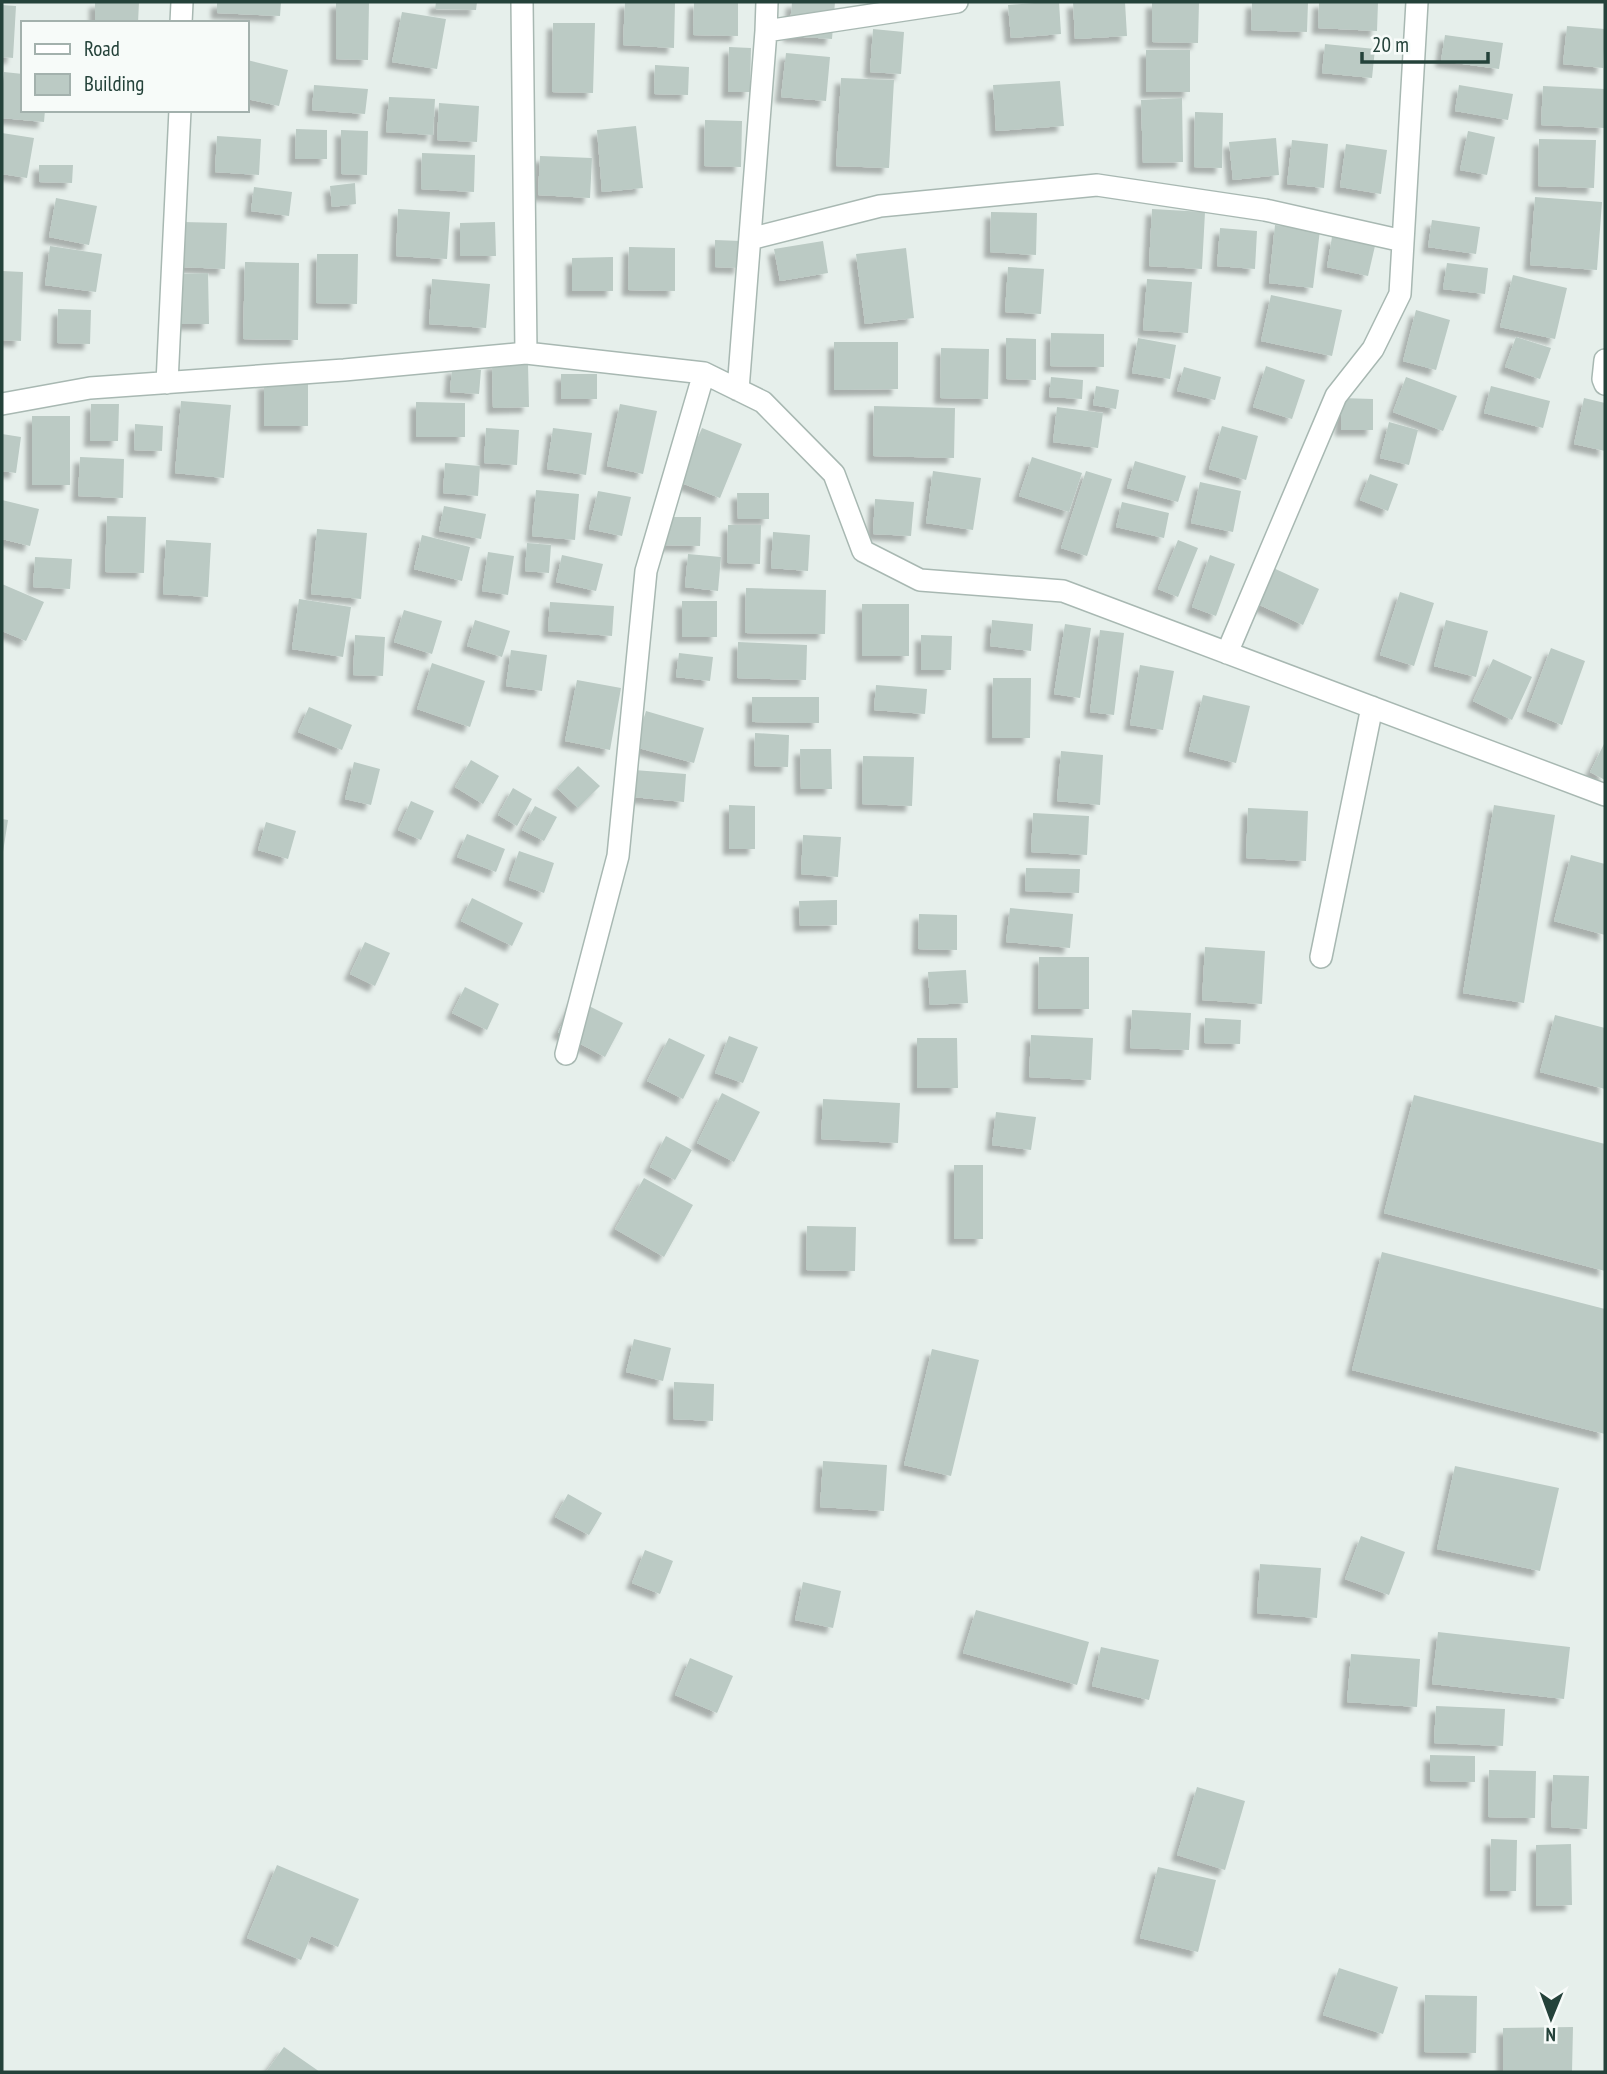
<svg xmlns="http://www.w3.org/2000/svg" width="1607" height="2074" font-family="'PT Sans Narrow',sans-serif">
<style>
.building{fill:#bbcac4;filter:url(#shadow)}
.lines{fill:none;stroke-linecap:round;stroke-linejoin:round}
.minor-casing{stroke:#a8b8b2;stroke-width:24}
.minor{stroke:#fff;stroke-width:21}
</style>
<defs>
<filter id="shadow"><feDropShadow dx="-6" dy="6" stdDeviation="2" flood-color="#0004"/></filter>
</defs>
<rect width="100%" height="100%" fill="#e6efeb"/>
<path class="building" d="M95 2H139L138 23H95Z
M217 2H281L280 16 217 13Z
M336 2H369L368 60 336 59Z
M436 2H477L476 10 435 9Z
M625 2H675L674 48 623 45Z
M694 2H738V36L693 35Z
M792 2H835L832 39 789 36Z
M1048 2H1059L1061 34 1011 38 1008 5Z
M1073 2H1125L1127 36 1075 39Z
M1152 2H1199L1198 43 1152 42Z
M1252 2H1308L1307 32 1251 30Z
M1319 2H1378L1377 31 1318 28Z
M2 5 16 6 13 58 2 57Z
M402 12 446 19 437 69 392 62Z
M553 23H595L593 93 552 92Z
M1567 26 1605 29 1603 68 1563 64Z
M873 29 904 32 901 74 870 72Z
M1445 35 1503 43 1499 69 1441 61Z
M1325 44 1375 49 1372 78 1322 73Z
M729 47 751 48 750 92H728Z
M1146 50H1190V92H1146Z
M786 53 830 57 826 101 781 97Z
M247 60 288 70 279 106 247 99Z
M655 65 689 67 688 95 654 94Z
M4 72 23 74V110H45L44 122 2 118Z
M841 78 894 80 889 168 836 166Z
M1060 81 1064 126 996 131 993 85Z
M314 85 368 89 365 114 312 110Z
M1459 85 1513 94 1508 120 1455 111Z
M1543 86 1605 89V128L1541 125Z
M389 97 435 99 433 135 386 132Z
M1182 98 1183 162 1143 163 1141 100Z
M439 103 479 106 477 142 437 140Z
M1195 112 1223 113 1222 168 1194 167Z
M705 120 742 121 741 167 704 166Z
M636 126 643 188 602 192 597 130Z
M296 129 327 130V159H295Z
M341 130 368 131 367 175 341 174Z
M1468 131 1495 137 1487 175 1460 170Z
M2 133 34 138 27 178 2 174Z
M217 136 261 139 259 175 215 172Z
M1276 138 1279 175 1233 180 1229 142Z
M1539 139 1596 140 1594 188 1538 186Z
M1292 140 1328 144 1324 188 1287 184Z
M1346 144 1387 150 1381 194 1340 187Z
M422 153 475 155 474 192 421 189Z
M540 156 592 158 590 198 538 195Z
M39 165H73L72 183 39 182Z
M355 183 356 204 332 207 330 186Z
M254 187 292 192 289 216 251 211Z
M1535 197 1602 202 1597 270 1530 265Z
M56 198 97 206 89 245 49 237Z
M398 209 450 212 447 259 396 256Z
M1152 209 1205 212 1202 269 1149 266Z
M991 212 1037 213 1036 255 990 252Z
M1432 220 1480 227 1476 254 1428 247Z
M182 222 227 223 225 269 181 267Z
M495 222 496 256H460V223Z
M1275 225 1320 230 1313 288 1269 283Z
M1220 228 1257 231 1255 269 1217 266Z
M1332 237 1375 246 1368 276 1327 267Z
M715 240 741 241 740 268 715 267Z
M823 241 828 273 780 281 774 249Z
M50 246 102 254 96 292 45 285Z
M629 247 675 248V291L628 290Z
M906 248 914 318 865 324 856 254Z
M317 254H358L357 304 316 303Z
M613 257V291H572V258Z
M245 262 299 263 298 340 243 339Z
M1447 263 1488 268 1485 294 1443 289Z
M1008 267 1044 269 1041 314 1005 312Z
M2 271 23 272 21 341 2 340Z
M208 273 209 324H177L176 274Z
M1513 275 1567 288 1555 339 1500 327Z
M432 279 490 284 486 328 429 324Z
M1147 279 1192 282 1188 333 1143 330Z
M1271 295 1342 310 1332 356 1261 341Z
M58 309 91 310 90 344 57 343Z
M1416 310 1450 320 1436 370 1403 361Z
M1051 333 1104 334V367L1050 366Z
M1516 337 1551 348 1540 379 1505 367Z
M1006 338 1036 339V380L1006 379Z
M1138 338 1176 345 1170 379 1132 373Z
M834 342H898V389L834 390Z
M941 348 989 349 988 399 940 398Z
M492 363H528L529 407 493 408Z
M1266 366 1305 380 1292 419 1253 407Z
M1184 367 1221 377 1215 400 1177 391Z
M452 368 481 370 479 394 450 392Z
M561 374H597V399H561Z
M1051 377 1083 380 1082 399 1049 397Z
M1406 377 1457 396 1443 431 1393 412Z
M264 383H308V426H264Z
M1096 386 1119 390 1116 409 1093 405Z
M1491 386 1550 401 1543 428 1484 413Z
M1341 398 1373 399V430H1341Z
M1584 398 1605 403V451L1574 444Z
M181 401 231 405 224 478 175 473Z
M416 402 465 403V437H416Z
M91 404H119L118 441H90Z
M620 404 657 411 643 474 607 466Z
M874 406 955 408 954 458 873 456Z
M1057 407 1103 413 1098 448 1053 442Z
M32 416H70V485H32Z
M1389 422 1418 430 1409 465 1380 458Z
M135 424 163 426 162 451 134 450Z
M1222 426 1258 436 1246 480 1209 469Z
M486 428 519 430 517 465 484 463Z
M553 428 592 433 586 475 547 469Z
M702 428 742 444 720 498 679 482Z
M2 434 21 437 16 473 2 471Z
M80 457 124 459 123 498 78 496Z
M1032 457 1082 473 1069 512 1019 496Z
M1135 461 1186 476 1178 502 1127 488Z
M445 463 480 466 478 496 443 493Z
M933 471 981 478 973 530 926 523Z
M1086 471 1112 479 1087 556 1061 548Z
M1370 474 1398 484 1388 511 1360 500Z
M1200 482 1241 491 1233 532 1191 523Z
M536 490 579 494 575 540 532 536Z
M598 491 631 497 622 536 589 529Z
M737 493H769V519H738Z
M875 499 914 502 911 536 873 534Z
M2 500 39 509 30 546 2 539Z
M1122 502 1169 513 1164 538 1116 527Z
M444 506 486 514 481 539 439 531Z
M107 516 146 517 144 573 105 572Z
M662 517H701L700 546 662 545Z
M728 525H761L760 564 727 563Z
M317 529 367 533 361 599 311 594Z
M773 532 810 535 808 571 771 568Z
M422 535 470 547 462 581 414 569Z
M166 540 211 543 208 597 163 594Z
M1178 540 1198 548 1178 597 1158 589Z
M527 543 551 545 549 573 525 571Z
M488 552 514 556 508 595 482 591Z
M688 554 721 557 718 591 685 587Z
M562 555 603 564 596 591 556 582Z
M1210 555 1235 564 1216 616 1192 607Z
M35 557 72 559 70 589 33 587Z
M1269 566 1319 589 1303 625 1253 602Z
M2 584 44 602 26 641 2 631Z
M746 588 826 590 825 634 745 633Z
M1400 592 1434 603 1414 666 1380 655Z
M299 599 351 607 343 657 292 649Z
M682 601H717V637H682Z
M550 602 614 606 612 636 548 631Z
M862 604H909V656H862Z
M404 610 442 621 432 654 394 642Z
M475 620 510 631 502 657 467 646Z
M992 620 1033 624 1031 651 990 646Z
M1446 620 1488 631 1476 677 1434 666Z
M1065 624 1091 628 1080 698 1054 694Z
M1100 630 1124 633 1114 715 1090 712Z
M355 635 385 637 383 676 353 675Z
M921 635 952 636 951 670H921Z
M738 642 807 645 806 680 737 678Z
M1551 648 1585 661 1562 725 1527 711Z
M511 650 547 655 542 691 506 686Z
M679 653 713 657 710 681 676 677Z
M1493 659 1532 677 1512 720 1473 701Z
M432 663 485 681 470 727 417 709Z
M1140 665 1174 671 1163 730 1130 725Z
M993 678H1031L1030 738H992Z
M577 680 621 688 610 750 565 741Z
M876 685 927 689 925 714 874 710Z
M1203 695 1250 706 1236 763 1189 751Z
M752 697H819V723L752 722Z
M309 707 352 725 342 750 298 732Z
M646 711 704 728 694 763 635 747Z
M755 733 789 735 788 767 754 766Z
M1605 742V780L1590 772Z
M800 749H831L832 789H801Z
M1061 751 1103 755 1100 805 1057 801Z
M863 756 914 757 912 806 862 804Z
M471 760 499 776 483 804 455 787Z
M354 762 380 769 371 805 345 799Z
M578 766 600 786 578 808 557 788Z
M634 770 686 774 684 802 632 797Z
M513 788 532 799 517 826 498 815Z
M411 801 434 811 421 840 398 830Z
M729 805 755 806V849H729Z
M1494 805 1555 815 1524 1003 1463 993Z
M535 806 557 817 544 841 522 830Z
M1248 808 1308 811 1306 861 1246 858Z
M1033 813 1089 816 1087 855 1031 852Z
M2 819 8 820 3 852H2Z
M266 822 296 831 288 859 258 850Z
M467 834 505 849 496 872 457 857Z
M803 835 841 837 838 877 801 874Z
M519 851 554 863 544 893 509 880Z
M1571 855 1605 864V935L1554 921Z
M1026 868 1080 869 1079 893 1025 891Z
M472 898 523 923 512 946 461 921Z
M837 900V925L800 926 799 901Z
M1010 908 1073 914 1070 948 1006 942Z
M919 914 957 915V950L918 949Z
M365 942 390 953 375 986 350 974Z
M1205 947 1265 951 1262 1004 1202 1000Z
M1039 957H1089V1009H1038Z
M966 970 968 1003 930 1005 928 972Z
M465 987 499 1004 487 1030 452 1013Z
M575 999 623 1023 605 1057 558 1032Z
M1132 1010 1191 1013 1189 1050 1130 1048Z
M1555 1015 1605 1028V1089L1540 1072Z
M1205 1018 1241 1020 1240 1044 1204 1043Z
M1031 1035 1093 1038 1091 1080 1029 1077Z
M729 1036 758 1047 743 1083 715 1073Z
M669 1038 705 1055 683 1099 647 1081Z
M917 1038H957L958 1088H917Z
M722 1093 760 1112 734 1162 697 1143Z
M1414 1095 1605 1144V1271L1384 1213Z
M823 1099 900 1103 898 1143 821 1139Z
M996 1112 1036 1117 1031 1150 992 1145Z
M666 1136 692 1150 675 1180 650 1167Z
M954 1165H983V1239H954Z
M644 1178 693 1205 664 1257 615 1229Z
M807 1226 856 1227 855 1271 806 1270Z
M1382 1252 1605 1309V1434L1352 1370Z
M634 1339 671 1348 663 1381 626 1372Z
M932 1349 979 1360 951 1476 904 1465Z
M674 1382 714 1384 713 1421 673 1419Z
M823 1461 887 1465 884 1511 820 1507Z
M1455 1466 1559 1488 1540 1571 1437 1549Z
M568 1494 602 1513 589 1535 555 1517Z
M1361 1536 1405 1552 1389 1595 1345 1579Z
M645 1550 673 1561 660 1594 632 1583Z
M1260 1564 1321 1568 1317 1618 1257 1613Z
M803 1582 841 1591 833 1628 795 1620Z
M976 1610 1089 1642 1077 1685 963 1653Z
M1438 1632 1570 1647 1564 1699 1432 1684Z
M1101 1647 1159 1660 1149 1700 1092 1686Z
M1351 1654 1420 1659 1417 1707 1347 1702Z
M690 1658 733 1676 717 1713 675 1695Z
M1436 1706 1505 1709 1503 1746 1434 1743Z
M1430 1755 1475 1756V1782L1430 1781Z
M1489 1770 1536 1771 1535 1818 1488 1817Z
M1553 1775 1589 1776 1587 1829 1551 1827Z
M1197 1787 1245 1801 1225 1870 1177 1855Z
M1491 1839 1517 1840 1516 1891H1490Z
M1571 1844 1572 1905 1536 1906V1845Z
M277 1865 359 1899 338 1947 311 1936 301 1960 247 1938Z
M1158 1867 1216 1880 1198 1952 1140 1938Z
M1339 1968 1398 1987 1383 2034 1323 2015Z
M1425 1995 1477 1996 1476 2053 1424 2052Z
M1573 2027 1572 2072H1503V2028Z
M284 2047 320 2072H266Z"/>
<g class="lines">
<g class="minor-casing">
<path id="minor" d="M522 2 526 353
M181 23 182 2
M766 31 957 2
M750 239 880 206 1097 185 1265 210 1403 241
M1605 360 1603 379 1605 384
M167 383 180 110
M738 390 766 31 767 2
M2 404 90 388 344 370 526 353 704 373 763 402 834 474 863 551 920 580 1063 591 1605 795
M1227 653 1336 396 1373 349 1400 294 1417 2
M1321 957 1372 707
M566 1054 618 856 646 571 704 373"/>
</g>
<use href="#minor" class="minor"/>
</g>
<rect width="1607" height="2074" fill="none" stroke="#24423a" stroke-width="7"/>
<rect x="21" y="21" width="228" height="91" fill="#f7fbf9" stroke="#a3b1ad" stroke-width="2"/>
<rect x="35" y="44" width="35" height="10" fill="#ffffff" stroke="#a3b1ad" stroke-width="2"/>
<text x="84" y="56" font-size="21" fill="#24423a">Road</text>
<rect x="35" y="74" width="35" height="21" fill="#bbcac4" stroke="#a3b1ad" stroke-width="2"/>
<text x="84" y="91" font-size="21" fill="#24423a">Building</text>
<g transform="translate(1551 2018) rotate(181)" stroke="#f7fbf9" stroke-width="5" paint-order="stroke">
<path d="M0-5L12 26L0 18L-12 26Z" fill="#24423a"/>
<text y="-10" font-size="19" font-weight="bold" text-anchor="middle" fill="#24423a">N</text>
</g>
<path d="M1362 52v10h126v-10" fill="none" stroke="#24423a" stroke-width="3.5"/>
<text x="1372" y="52" font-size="21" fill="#24423a" stroke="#f7fbf9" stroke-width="5" paint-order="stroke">20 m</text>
</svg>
